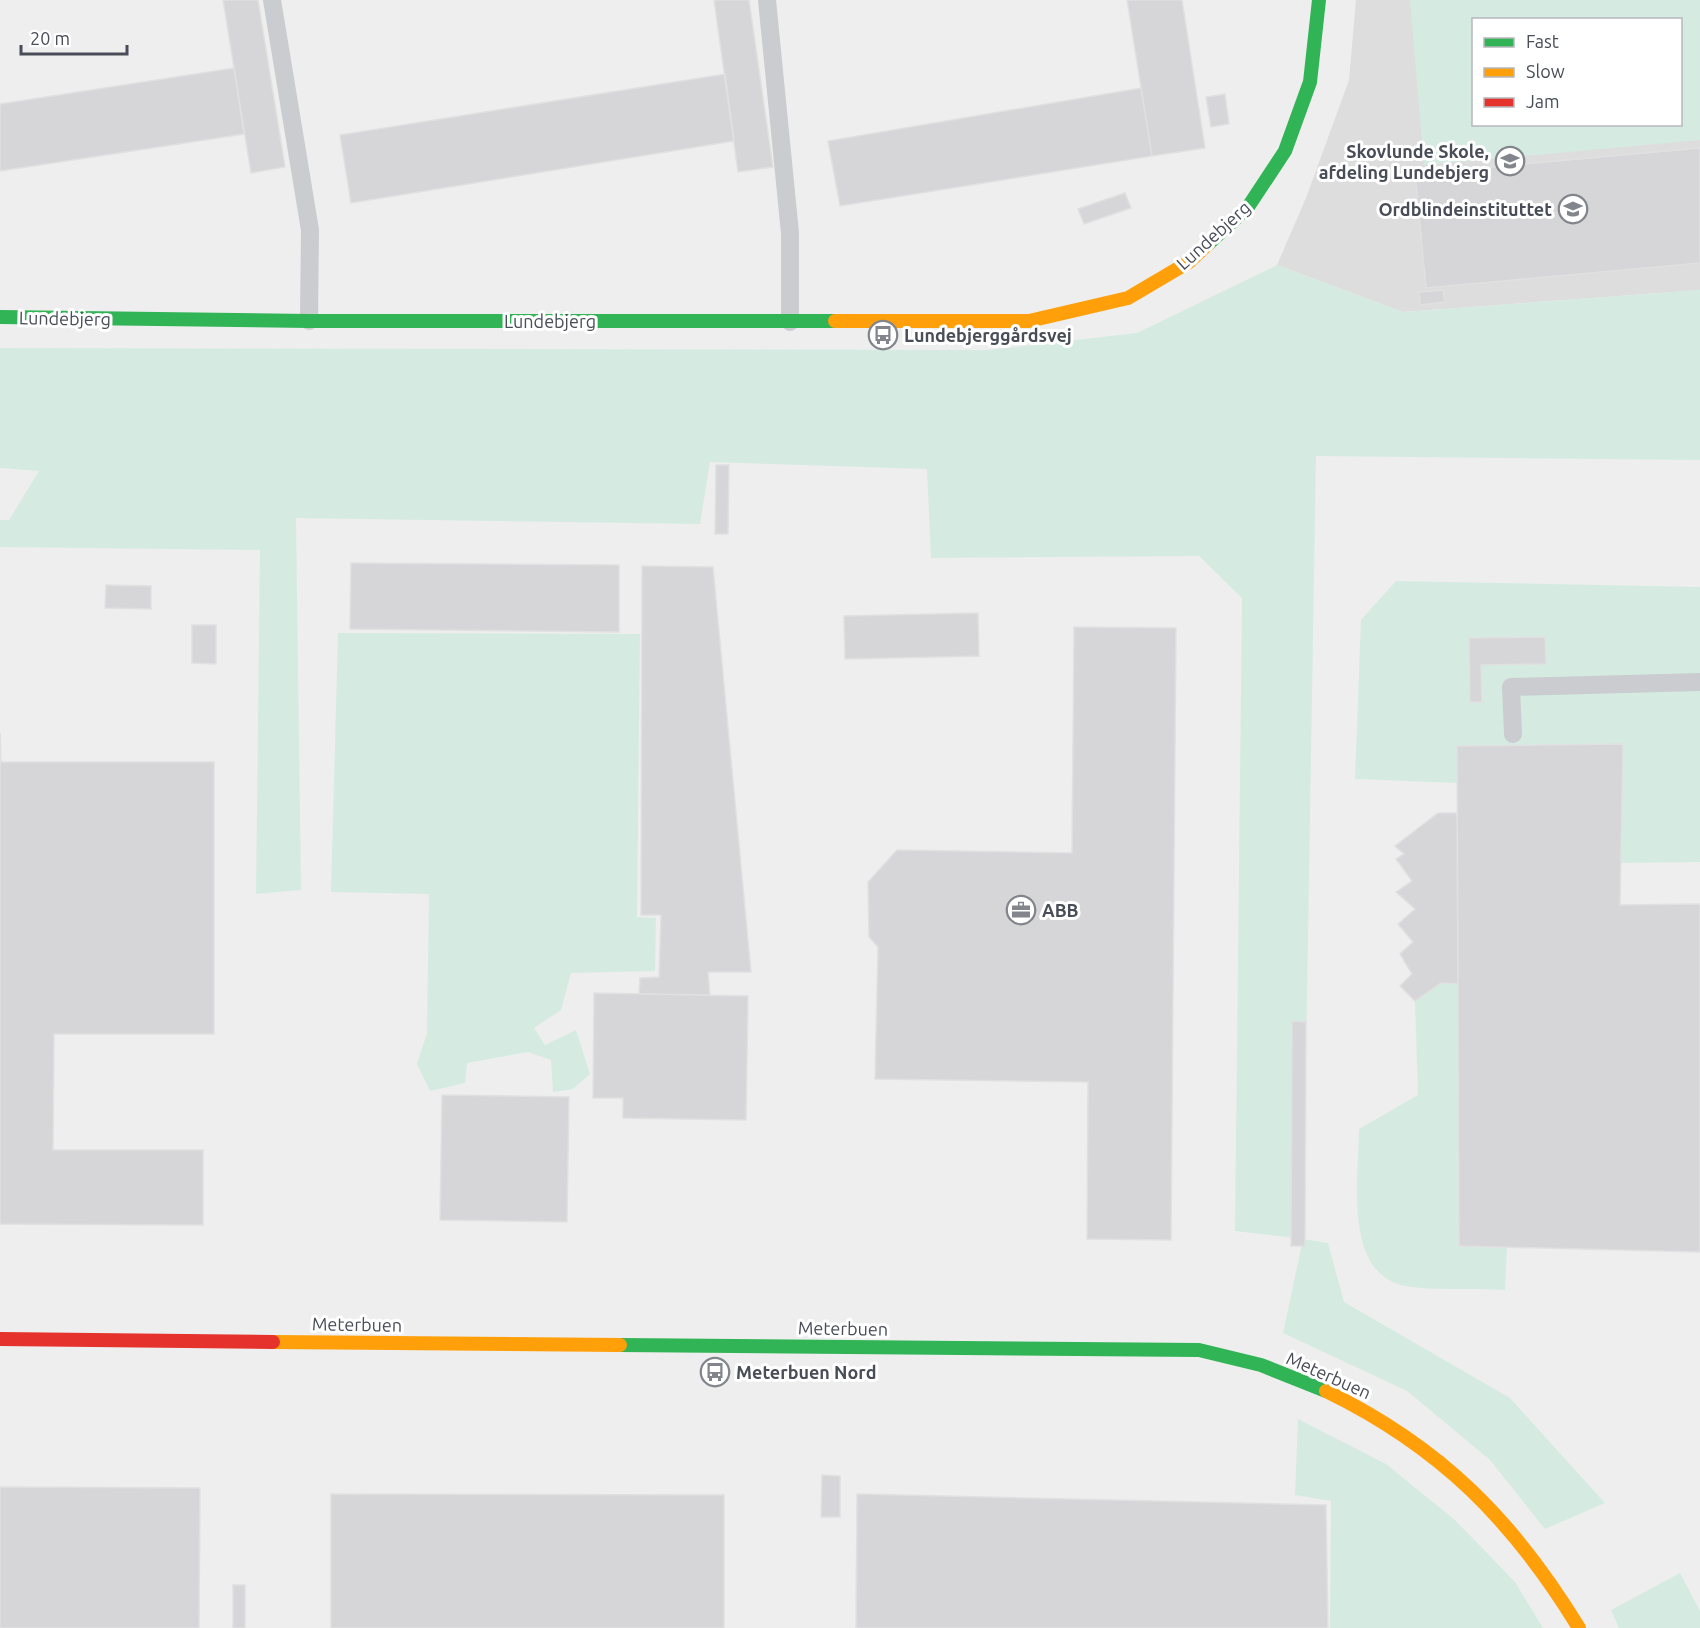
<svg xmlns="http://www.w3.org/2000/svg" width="1700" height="1628" font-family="Ubuntu,sans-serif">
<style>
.education{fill:#ddd;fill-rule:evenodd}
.green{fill:#d5ebe2;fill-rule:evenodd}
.building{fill:#d6d6d8;stroke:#e0e0e1;stroke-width:1.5}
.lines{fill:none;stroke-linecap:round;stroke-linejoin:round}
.lane{stroke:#cacccf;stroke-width:18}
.fast{stroke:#30b455;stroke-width:14}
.slow{stroke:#ff9f0a;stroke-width:14}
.jam{stroke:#e5322d;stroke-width:14}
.labels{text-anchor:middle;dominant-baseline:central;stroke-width:6;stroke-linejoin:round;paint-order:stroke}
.poi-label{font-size:18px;font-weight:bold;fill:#484d58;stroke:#fff;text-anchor:start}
.street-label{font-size:18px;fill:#484d58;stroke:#fff}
</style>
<rect width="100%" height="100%" fill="#eee"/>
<path class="education" d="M1356 0H1700V290L1403 312 1277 265 1306 198 1349 80ZM1474 20H1680V124H1474Z"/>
<path class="green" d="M1410 0H1700V140L1424 165ZM1474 20H1680V124H1474Z
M1277 265 1403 312 1700 290V460L1316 456 1303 1239 1328 1243 1344 1302 1510 1398 1605 1503 1545 1529 1490 1460 1407 1391 1283 1333 1303 1239 1235 1231 1242 598 1199 556 931 558 927 469 710 462 700 524 296 518 301 890 256 894 260 550 0 547V520H9L39 471 0 468V348L989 350 1137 333Z
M1396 581 1700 587V862L1621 863 1623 744 1457 746V783L1355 779 1361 620Z
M338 633 640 634 637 917 656 918 655 971 571 973 561 1010 534 1028 545 1045 576 1030 590 1074 573 1089 553 1092 551 1060 528 1052 467 1063 465 1083 430 1091 417 1064 427 1033 429 894 331 892Z
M1441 983 1458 984 1459 1246 1507 1248 1505 1290C1475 1288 1433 1291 1405 1286 1342 1273 1359 1175 1359 1129L1418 1095 1415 1001Z
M1298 1419 1386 1464 1455 1520 1515 1582 1543 1628H1330L1331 1501 1295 1495Z
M1680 1573 1700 1611V1628H1619L1611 1610Z"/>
<path class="building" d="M223 0H258L285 167 251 173Z
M714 0H749L773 167 738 172Z
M1127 0H1182L1205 148 1152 156Z
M234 68 244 134 0 171V104Z
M725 74 734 141 351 203 340 135Z
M1141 88 1152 156 840 206 828 141Z
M1225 94 1229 124 1211 127 1206 97Z
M1700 148V263L1426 288 1415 174Z
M1125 193 1131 208 1084 224 1078 209Z
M1443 290 1445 302 1420 305 1419 292Z
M716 465H729L728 534H715Z
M351 563 619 565V632L350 629Z
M642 566 713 567 751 972H708L710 995 639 994 640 978 659 977 661 915H641Z
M106 585 151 586V609L105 608Z
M978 613 979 656 845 659 844 616Z
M192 625H216V664L192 663Z
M1074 627 1176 628 1171 1240 1087 1239 1088 1082 875 1079 878 947 869 937 868 882 897 850 1072 853Z
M1545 637 1546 664 1481 665 1482 702H1470L1469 638Z
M0 733 1 762H214V1034H54L53 1150H203V1225L0 1224Z
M1623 744 1620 905 1700 904V1252L1459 1246 1457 746Z
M1438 813H1457L1458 984 1441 983 1415 1001 1400 986 1412 974 1400 954 1413 942 1398 924 1415 909 1396 892 1412 881 1396 859 1404 854 1395 846Z
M594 993 748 996 746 1120 623 1118V1098H593Z
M1292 1021 1306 1022 1305 1246H1291Z
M442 1095 569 1097 567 1222 440 1220Z
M822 1475 840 1476V1517H821Z
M0 1487 200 1488 199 1628H0Z
M331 1494 724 1495V1628H331Z
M857 1494 1326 1505 1328 1628H856Z
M233 1585H245V1628H233Z"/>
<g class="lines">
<path class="lane" d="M272 0 310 230 309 321
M767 0 790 233V322
M1513 734 1511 687 1700 682"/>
<path class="fast" d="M1208 244 1248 207 1285 151 1310 82 1319 0
M0 317 309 321H835
M620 1345 1199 1350 1261 1365 1326 1391"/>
<path class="slow" d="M835 321H1029L1128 298 1189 262 1208 244
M273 1342 620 1345
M1326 1391C1441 1447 1513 1520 1579 1628"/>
<path class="jam" d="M0 1339 273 1342"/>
</g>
<defs>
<g id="school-ring" transform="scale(1.5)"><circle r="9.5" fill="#fff" stroke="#82858c" stroke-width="1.5"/><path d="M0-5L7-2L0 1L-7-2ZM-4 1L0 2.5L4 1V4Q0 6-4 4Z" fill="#82858c"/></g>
<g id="bus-ring" transform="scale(1.5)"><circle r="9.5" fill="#fff" stroke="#82858c" stroke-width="1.5"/><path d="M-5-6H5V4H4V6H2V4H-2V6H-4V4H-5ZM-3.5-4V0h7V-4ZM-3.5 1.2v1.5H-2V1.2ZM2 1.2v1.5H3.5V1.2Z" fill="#82858c"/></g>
<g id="office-ring" transform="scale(1.5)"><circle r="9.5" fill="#fff" stroke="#82858c" stroke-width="1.5"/><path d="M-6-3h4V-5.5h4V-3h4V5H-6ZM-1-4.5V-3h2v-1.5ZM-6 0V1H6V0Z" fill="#82858c"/></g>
</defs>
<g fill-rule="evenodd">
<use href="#school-ring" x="1510" y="161"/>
<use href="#school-ring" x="1573" y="209"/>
<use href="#bus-ring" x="883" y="335"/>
<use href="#office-ring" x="1021" y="910"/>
<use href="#bus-ring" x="715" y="1372"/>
</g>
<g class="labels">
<g class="poi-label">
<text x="1489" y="151" text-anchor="end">Skovlunde Skole,<tspan x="1489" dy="21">afdeling Lundebjerg</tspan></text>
<text x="1552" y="209" text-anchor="end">Ordblindeinstituttet</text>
<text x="904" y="335">Lundebjerggårdsvej</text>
<text x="1042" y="910">ABB</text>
<text x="736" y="1372">Meterbuen Nord</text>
</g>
<g class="street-label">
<text transform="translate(1213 235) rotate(-42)">Lundebjerg</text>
<text transform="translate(65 318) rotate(1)">Lundebjerg</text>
<text x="550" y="321">Lundebjerg</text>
<text transform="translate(357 1324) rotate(1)">Meterbuen</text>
<text transform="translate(843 1328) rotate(1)">Meterbuen</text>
<text transform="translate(1329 1375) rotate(24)">Meterbuen</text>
</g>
</g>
<rect x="1472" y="18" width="210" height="108" fill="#ffffff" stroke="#b6b8bc" stroke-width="1.5"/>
<rect x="1484" y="38" width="30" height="9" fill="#30b455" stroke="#b6b8bc" stroke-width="1.5"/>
<text x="1526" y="48" font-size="18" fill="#484d58">Fast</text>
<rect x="1484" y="68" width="30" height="9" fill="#ff9f0a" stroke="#b6b8bc" stroke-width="1.5"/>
<text x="1526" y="78" font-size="18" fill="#484d58">Slow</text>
<rect x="1484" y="98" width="30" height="9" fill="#e5322d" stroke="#b6b8bc" stroke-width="1.5"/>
<text x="1526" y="108" font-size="18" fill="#484d58">Jam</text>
<path d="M21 45v9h106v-9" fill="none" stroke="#484d58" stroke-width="3"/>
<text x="30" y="45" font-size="18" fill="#484d58" stroke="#ffffff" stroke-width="4.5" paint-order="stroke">20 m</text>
</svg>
